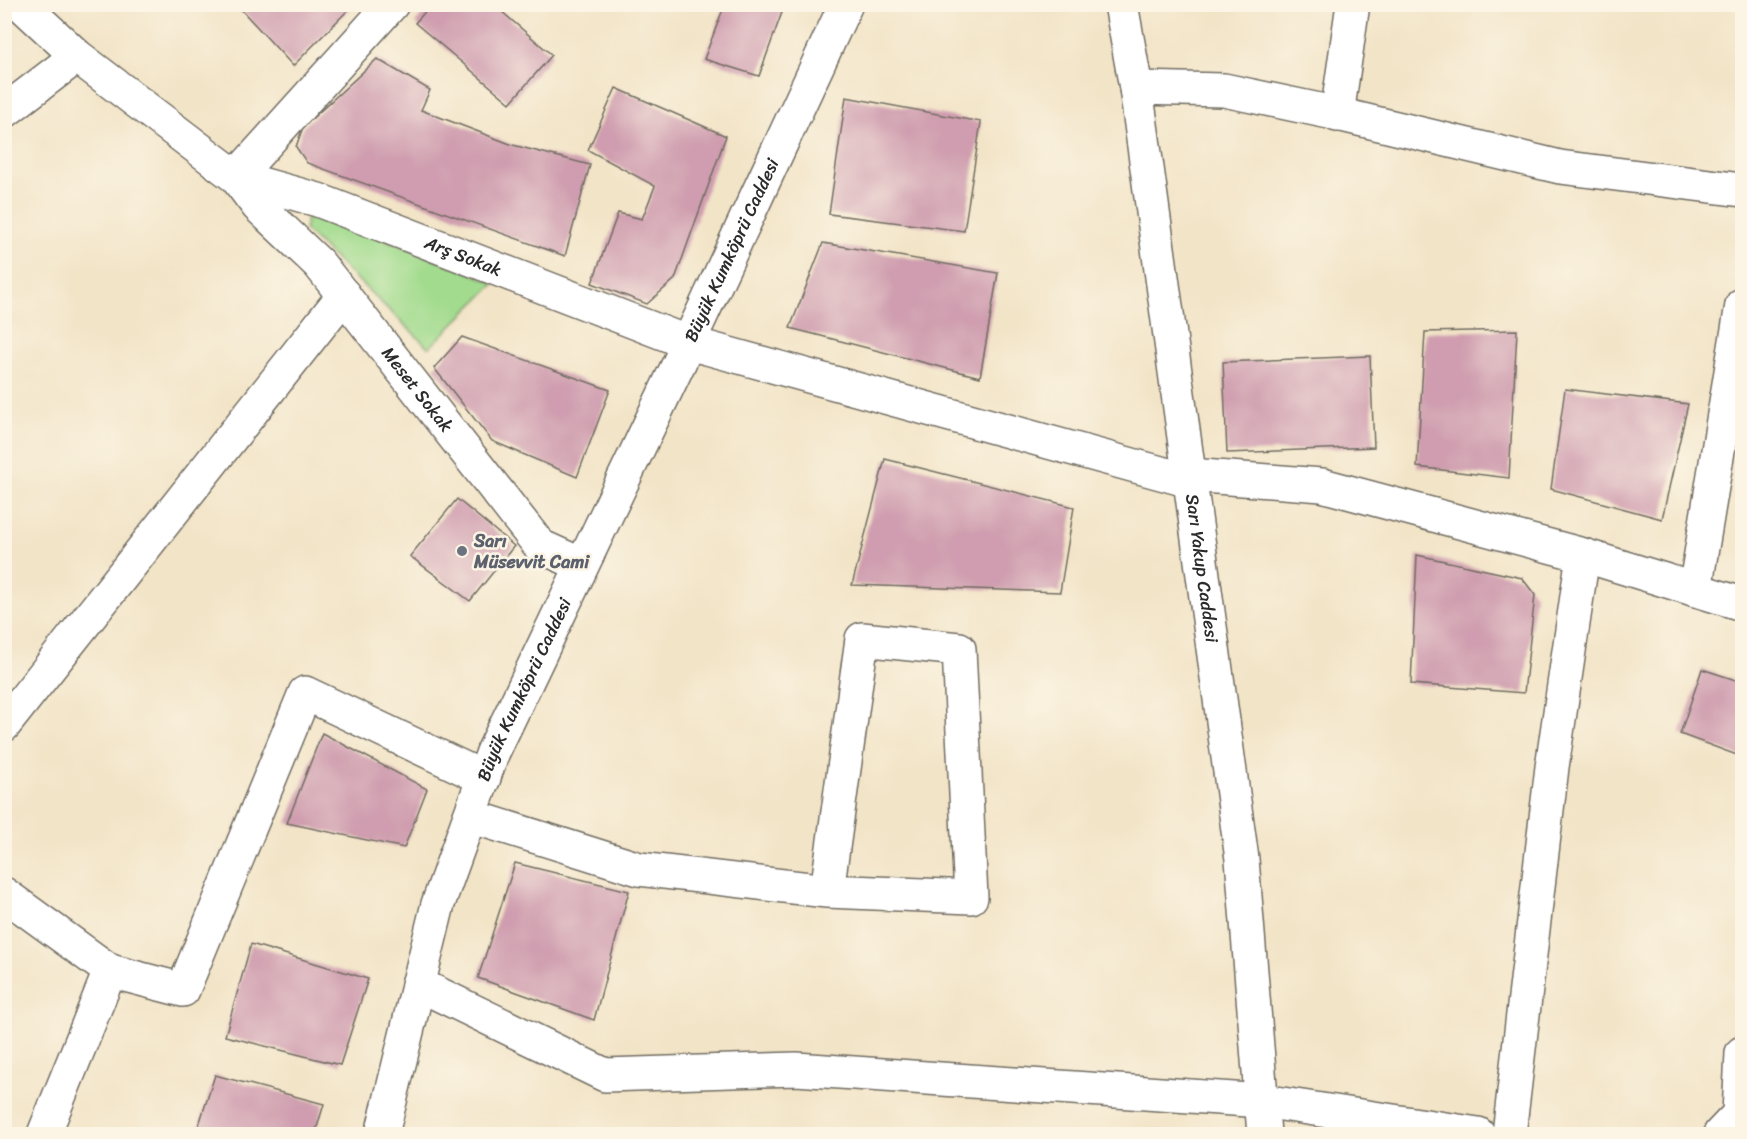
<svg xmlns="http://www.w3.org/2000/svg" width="1747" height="1139" font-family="Sriracha,sans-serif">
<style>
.green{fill:#a2db8e;stroke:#66835c;stroke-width:1.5}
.building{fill:#cf9daf}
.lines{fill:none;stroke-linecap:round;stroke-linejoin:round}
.minor-casing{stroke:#716c62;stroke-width:36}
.tertiary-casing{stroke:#716c62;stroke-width:36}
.minor{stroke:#fff;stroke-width:33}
.tertiary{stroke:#fff;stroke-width:33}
.worship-dot{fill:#6b7280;stroke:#fcf5e5;stroke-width:2}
.labels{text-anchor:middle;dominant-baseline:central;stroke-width:5;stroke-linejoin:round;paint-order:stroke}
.street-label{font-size:18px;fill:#2b2b2b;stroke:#fcf5e5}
.worship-label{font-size:18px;font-weight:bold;fill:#5b616d;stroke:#fcf5e5;text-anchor:start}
</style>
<rect width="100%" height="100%" fill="#fcf5e5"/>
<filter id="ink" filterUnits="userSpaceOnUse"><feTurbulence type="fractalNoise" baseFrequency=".0167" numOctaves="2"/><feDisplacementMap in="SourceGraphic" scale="12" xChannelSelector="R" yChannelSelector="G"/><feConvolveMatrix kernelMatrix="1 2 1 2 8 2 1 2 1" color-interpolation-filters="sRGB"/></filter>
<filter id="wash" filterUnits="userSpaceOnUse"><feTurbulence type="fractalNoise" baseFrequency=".008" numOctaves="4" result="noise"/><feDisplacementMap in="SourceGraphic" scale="24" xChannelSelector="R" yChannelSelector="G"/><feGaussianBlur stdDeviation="1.35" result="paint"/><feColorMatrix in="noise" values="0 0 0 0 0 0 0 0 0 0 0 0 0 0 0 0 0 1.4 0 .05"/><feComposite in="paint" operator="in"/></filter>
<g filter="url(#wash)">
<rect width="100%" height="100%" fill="#f2e4c7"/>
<path class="green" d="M321 214 495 283 429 348 305 230 307 215Z"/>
<g id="blocks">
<path class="building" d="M236 4H354L293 66Z
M432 4H493L552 55 510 103 415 23Z
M725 4H785L759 76 704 59Z
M377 59 430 90 421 110 513 145 590 165 565 256 307 163 296 147 303 127Z
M4 79 19 95 4 107Z
M616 88 726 136 675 279 647 304 592 283 618 213 642 219 655 186 588 150Z
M846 97 981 122 964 231 829 214Z
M823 243 998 273 980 377 790 328Z
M1517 330 1509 478 1417 467 1425 332Z
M462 337 610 390 577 477 492 441 434 368Z
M1370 356 1374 447 1227 453 1223 362Z
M1565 389 1688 404 1662 519 1551 489Z
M885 459 1074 507 1060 592 852 585Z
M457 499 514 546 470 601 410 556Z
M1417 555 1522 578 1535 595 1524 693 1411 684Z
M1702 669 1742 682V757L1680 734Z
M322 733 427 789 404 848 287 823Z
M515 863 629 891 594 1020 478 978Z
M251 944 368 979 340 1065 225 1036Z
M215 1075 324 1104 315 1134H196Z"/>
</g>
</g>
<g filter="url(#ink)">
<use href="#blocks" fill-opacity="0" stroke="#716c62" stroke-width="1.5"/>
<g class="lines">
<g class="minor-casing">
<g id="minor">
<path id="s1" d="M21 4 77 56 236 177 258 206 319 264 540 546 582 565"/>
<path id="s2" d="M392 4 236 177 318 200 689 343 1190 481"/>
<path d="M1136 88 1224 90 1329 112 1560 167 1742 190"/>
<path d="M4 112 77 56"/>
<path d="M1337 115 1353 4"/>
<path d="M1189 475 1322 485 1583 555 1742 604"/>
<path d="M1695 590 1742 305"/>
<path d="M4 725 344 295"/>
<path d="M470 816 639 869 827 891 971 897 959 649 862 639 827 891"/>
<path d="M4 894 110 971"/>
<path d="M418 984 605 1075 796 1069 1263 1101 1478 1134"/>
<path d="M44 1134 110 971 183 990 305 693 484 778"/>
<path d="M1509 1134 1552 767 1583 555"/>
<path d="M1720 1134 1739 1114 1742 1053"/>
</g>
</g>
<g class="tertiary-casing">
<g id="tertiary">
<path id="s3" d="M1121 4 1136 88 1242 859 1264 1134"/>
<path id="s4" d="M382 1134 438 904 493 752 680 361 846 4"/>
</g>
</g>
<use href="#minor" class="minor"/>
<use href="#tertiary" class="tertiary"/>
</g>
</g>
<circle class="worship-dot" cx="462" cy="551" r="6"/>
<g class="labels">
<g class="street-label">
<text stroke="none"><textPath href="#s4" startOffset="954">Büyük Kumköprü Caddesi</textPath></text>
<text stroke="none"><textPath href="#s2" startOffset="474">Arş Sokak</textPath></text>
<text stroke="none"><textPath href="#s1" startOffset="556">Meset Sokak</textPath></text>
<text stroke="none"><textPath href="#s3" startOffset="570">Sarı Yakup Caddesi</textPath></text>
<text stroke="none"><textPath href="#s4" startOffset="468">Büyük Kumköprü Caddesi</textPath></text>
</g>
<g class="worship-label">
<text x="474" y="541">Sarı<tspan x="474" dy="21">Müsevvit Cami</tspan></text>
</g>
</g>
<rect width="1747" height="1139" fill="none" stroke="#fcf5e5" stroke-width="24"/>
</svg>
